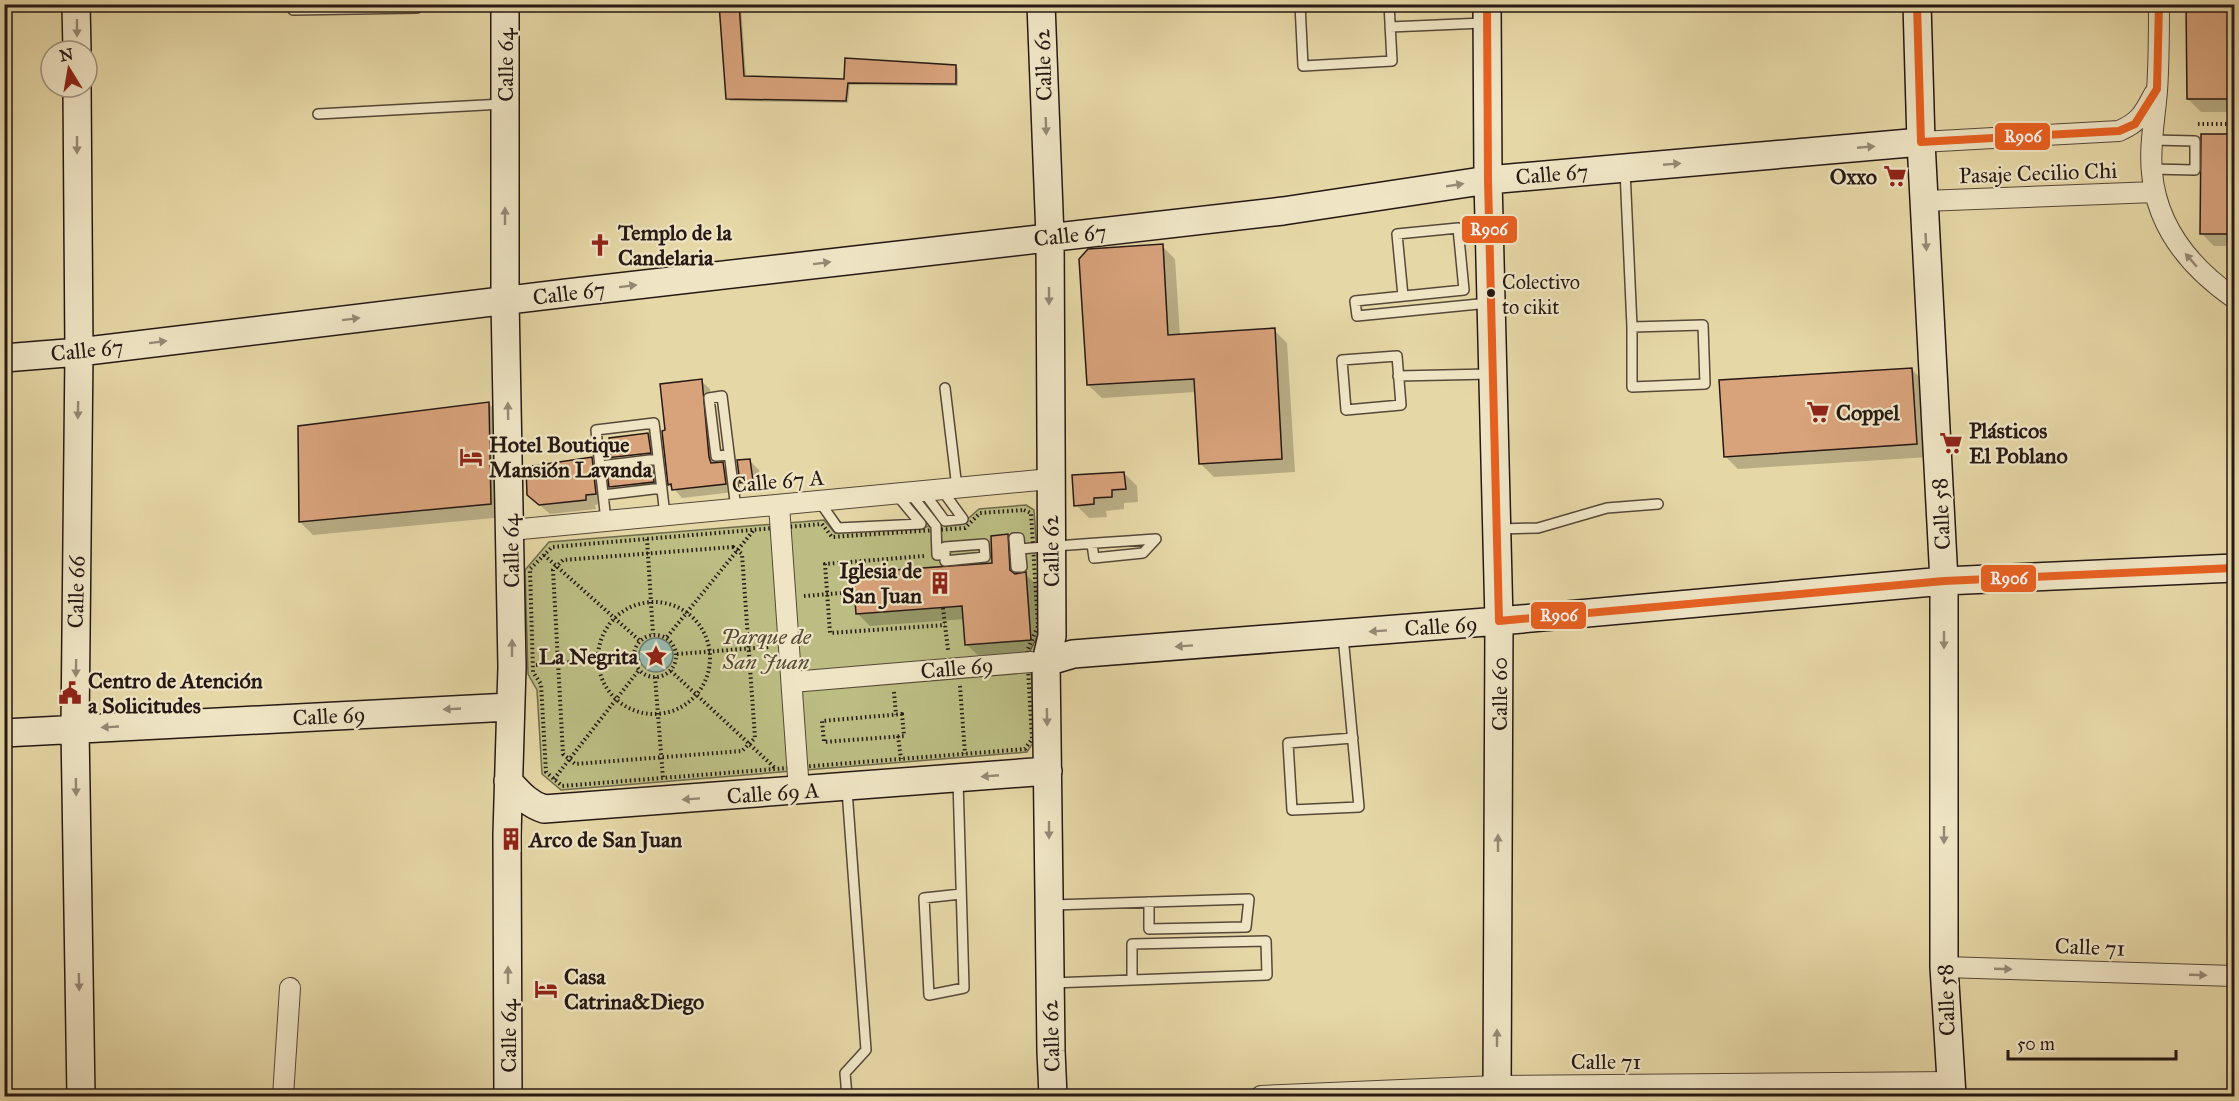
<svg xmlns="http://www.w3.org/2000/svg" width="2239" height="1101" font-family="'IM FELL Great Primer',serif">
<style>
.green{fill:#bbbd83;stroke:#706b4c;stroke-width:1.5}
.water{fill:#97b9ac;stroke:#6a796f;stroke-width:1.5}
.shadow{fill:#0003}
.building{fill:#d8a27b;stroke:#261914;stroke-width:1.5}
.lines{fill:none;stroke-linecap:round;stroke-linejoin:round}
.lane-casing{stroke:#564838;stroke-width:12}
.street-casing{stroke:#564838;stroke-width:22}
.secondary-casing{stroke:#261914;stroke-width:30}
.path{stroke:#261914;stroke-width:4;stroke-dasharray:1.5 3;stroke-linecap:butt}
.lane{stroke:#efe5c5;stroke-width:9}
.street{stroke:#efe5c5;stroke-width:20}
.secondary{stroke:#efe5c5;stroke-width:27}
.bus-1-casing{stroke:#efe5c5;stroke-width:12}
.bus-1{stroke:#e86121;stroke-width:8}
.oneway{fill:#958975}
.bus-dot{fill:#261914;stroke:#efe5c5;stroke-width:2}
.labels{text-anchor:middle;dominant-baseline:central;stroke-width:4.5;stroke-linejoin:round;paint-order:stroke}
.bus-label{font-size:20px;fill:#261914;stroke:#efe5c5;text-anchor:start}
.street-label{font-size:22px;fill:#261914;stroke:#efe5c5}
.poi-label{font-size:22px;font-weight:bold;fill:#261914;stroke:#efe5c5;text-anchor:start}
.park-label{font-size:22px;font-style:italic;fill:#534a35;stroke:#efe5c5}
.line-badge{stroke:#efe5c5;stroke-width:2}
.badge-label{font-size:16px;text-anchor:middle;font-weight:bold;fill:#fff}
</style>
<rect width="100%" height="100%" fill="#e6d7a6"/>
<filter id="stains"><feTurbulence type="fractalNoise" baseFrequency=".00333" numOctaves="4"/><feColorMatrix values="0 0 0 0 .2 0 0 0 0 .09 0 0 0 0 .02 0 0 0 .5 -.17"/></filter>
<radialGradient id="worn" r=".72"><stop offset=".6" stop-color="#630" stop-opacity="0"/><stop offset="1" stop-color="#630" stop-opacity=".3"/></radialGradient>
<path class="green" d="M1026 505 1034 510 1042 627 1030 651 1035 740 1027 752 561 790 542 774 537 690 528 674 525 570 549 542 824 520 835 533 962 524 979 509Z"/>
<path class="water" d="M639 655a17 17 0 1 1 34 0a17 17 0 1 1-34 0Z"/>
<path class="shadow" d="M721 4H741L746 78 845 81 956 66 958 69V86L850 85 848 103 730 101 728 98Z
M2234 4V112H2201L2188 99Z
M2234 135V246H2214L2201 233Z
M1162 246 1175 259 1180 336 1274 330 1287 343 1295 472 1214 477 1201 464 1196 392 1102 398 1088 385Z
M1911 369 1925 382 1929 457 1738 469 1725 456Z
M701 381 710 389 718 464H723L731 472 734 492 682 498 670 484Z
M488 403 501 416 504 517 313 535 300 522Z
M648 434 651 437 652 451 613 456V459L653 455 610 461 607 458Z
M592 459 602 469 605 503 595 505 596 509 550 514 528 495Z
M749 460 759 470 762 490 751 492 741 482Z
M652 468 655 471 656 484 613 490 611 487Z
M1124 473 1137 486 1138 502 1124 503V509L1106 511 1107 517 1089 518 1076 505Z
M1008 536 1021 549 1022 574H1025L1039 587 1043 652 980 657 966 644 965 619 870 626 857 613 994 565Z"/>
<path class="building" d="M719 4H739L744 76 844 79 845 58 956 65V84L848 83 846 101 726 99Z
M2186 4H2235V99H2187Z
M2201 134H2235V234H2200Z
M1163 244 1168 335 1275 328 1282 459 1199 464 1194 379 1087 385 1079 259 1088 249Z
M1912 368 1917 444 1724 457 1719 380Z
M702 379 709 457 711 463 723 462 726 484 672 490 671 484 668 485 662 431 665 430 660 384Z
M489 402 491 504 299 522 298 426Z
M648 433 651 453 606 458V455L611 454 609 438Z
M592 457 596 494 586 495V500L539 505 527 495 526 467Z
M750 459 753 481 740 483 737 460Z
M652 466 654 482 609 487 607 472Z
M1124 472 1126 489 1112 490V497L1094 498V504L1074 506 1072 475Z
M1008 534 1010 570 1015 574 1026 572 1031 640 965 645 962 606 856 614 853 573 992 563 991 536Z"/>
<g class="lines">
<g class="lane-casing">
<path id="lane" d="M293 4V10L417 8V4
M1300 4 1303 66 1392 61 1389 4
M1390 27 1483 23
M318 114 503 104
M2151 169 2195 170V141L2153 140
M1625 170 1632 327V387L1705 384 1703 325 1632 327
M1403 296 1397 234 1458 228 1464 290 1355 301 1357 316 1489 303
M1397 356 1401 405 1346 410 1342 360Z
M1398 376 1489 374
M945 388 957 488
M729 455 716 456 709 398 722 396 736 509
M600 466 658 459
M923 491 945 521 963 519 942 490
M910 493 936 526 937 555 945 554
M603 495 662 488
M819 501 838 528 921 524 896 494
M606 521 596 430 654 423 665 515
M1499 529 1538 528 1607 508 1658 504
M1014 538H1019L1022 567H1016Z
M984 544 985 557 945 561V547Z
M1020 549C1065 545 1111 542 1156 539L1143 553 1094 558 1092 544
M1343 636 1359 807 1292 810 1288 743 1353 738
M958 780 964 988 929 995 924 898 961 894
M847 790 866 1050 845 1073 847 1096
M1052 905 1249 899 1246 927 1149 929V902
M1052 983 1267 975 1266 941 1132 944V980"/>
</g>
<g class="street-casing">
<path id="street" d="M2159 4C2159 33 2159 62 2157 91 2155 118 2149 146 2152 173 2157 228 2191 268 2234 298
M1921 142 2119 131C2140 122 2144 113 2154 94
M1924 201 2155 192
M779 505 799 791
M511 530 1050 479
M792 682 1031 662
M1944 967 2234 976
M283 1096 290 988
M1261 1096 1496 1086 1952 1082"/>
</g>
<g class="secondary-casing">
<path id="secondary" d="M76 4 77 51
M505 4V300L512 667 507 835 508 1096
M1041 4 1050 237 1052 636 1046 662 1051 1051 1053 1096
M1487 4 1488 180 1499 621 1497 1096
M1917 4 1921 142 1944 581V967L1952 1096
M77 87 79 352 75 728 81 1096
M4 358 79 352 567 293 1283 211 1488 180 1921 142
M1046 662 1073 654 1499 621 1944 581 2234 568
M4 733 510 707
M508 781C519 793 528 804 544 809L1048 771"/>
</g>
<path class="path" d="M2198 124H2234
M1024 510 1031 513 1038 626 1027 651 1032 739 1025 749 562 786 546 772 541 684 533 672 530 569 552 547 822 524 832 537 965 528 980 513Z
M647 539 653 634
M733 547 742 554 755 738 742 751 575 764 563 754 553 570 563 560Z
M544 555 640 641
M924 556 825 564 830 633 945 625
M804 596 854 592
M598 658a56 56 0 1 1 112 0a56 56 0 1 1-112 0Z
M943 608 948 650
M634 656a21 21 0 1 1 42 0a21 21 0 1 1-42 0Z
M667 637 753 531
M677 654 769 647
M536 665 634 657
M671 671 775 768
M655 677 663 778
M960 686 965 754
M894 692 896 715
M902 714 904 736 824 742 822 721Z
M898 736 901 759
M554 779 639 670"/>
<use href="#lane" class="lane"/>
<use href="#street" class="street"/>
<use href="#secondary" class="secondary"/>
<g class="bus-1-casing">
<path id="bus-1" d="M1487 4 1488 180 1499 621 1944 581 2234 568
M1917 4 1921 142 2119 131 2135 124 2157 89 2159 4"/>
</g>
<use href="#bus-1" class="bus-1"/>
</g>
<defs><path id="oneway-solid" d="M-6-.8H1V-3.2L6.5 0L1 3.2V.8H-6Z" transform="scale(1.5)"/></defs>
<g class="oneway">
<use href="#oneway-solid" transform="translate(77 28) rotate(90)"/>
<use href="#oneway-solid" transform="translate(1046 126) rotate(88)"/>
<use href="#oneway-solid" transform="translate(77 145) rotate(90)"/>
<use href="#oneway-solid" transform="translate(1866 147) rotate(-5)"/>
<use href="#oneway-solid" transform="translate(1672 164) rotate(-5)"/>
<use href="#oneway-solid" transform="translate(1455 185) rotate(-9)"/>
<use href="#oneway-solid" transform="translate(505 216) rotate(-90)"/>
<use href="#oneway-solid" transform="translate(1926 242) rotate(87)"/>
<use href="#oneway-solid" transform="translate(2191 260) rotate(-131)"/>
<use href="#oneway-solid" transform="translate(822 263) rotate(-7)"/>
<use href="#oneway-solid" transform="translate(628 286) rotate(-7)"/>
<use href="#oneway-solid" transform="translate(1049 296) rotate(90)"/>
<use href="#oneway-solid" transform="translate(351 319) rotate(-7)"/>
<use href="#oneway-solid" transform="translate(158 342) rotate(-7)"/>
<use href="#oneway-solid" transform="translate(78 410) rotate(91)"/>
<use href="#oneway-solid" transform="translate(508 411) rotate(-91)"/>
<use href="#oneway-solid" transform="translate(1378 631) rotate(176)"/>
<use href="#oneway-solid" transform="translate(1944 640) rotate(90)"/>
<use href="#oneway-solid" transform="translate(1184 646) rotate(176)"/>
<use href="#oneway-solid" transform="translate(512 648) rotate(-90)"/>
<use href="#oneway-solid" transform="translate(76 668) rotate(91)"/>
<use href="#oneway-solid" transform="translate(452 709) rotate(177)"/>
<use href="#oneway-solid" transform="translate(1047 717) rotate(89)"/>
<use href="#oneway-solid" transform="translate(110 727) rotate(177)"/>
<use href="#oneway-solid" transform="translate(990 776) rotate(175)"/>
<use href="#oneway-solid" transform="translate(76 787) rotate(89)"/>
<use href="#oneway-solid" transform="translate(691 799) rotate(176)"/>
<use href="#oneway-solid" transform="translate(1049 830) rotate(90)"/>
<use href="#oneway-solid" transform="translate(1944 835) rotate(90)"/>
<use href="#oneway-solid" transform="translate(1498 843) rotate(-90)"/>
<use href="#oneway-solid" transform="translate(2003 969) rotate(2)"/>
<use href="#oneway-solid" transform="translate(508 975) rotate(-90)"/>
<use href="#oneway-solid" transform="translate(2198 975) rotate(2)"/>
<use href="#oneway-solid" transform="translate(79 982) rotate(89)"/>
<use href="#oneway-solid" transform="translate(1497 1038) rotate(-90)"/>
</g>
<defs>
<g id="supermarket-bare" transform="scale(1.8)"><path d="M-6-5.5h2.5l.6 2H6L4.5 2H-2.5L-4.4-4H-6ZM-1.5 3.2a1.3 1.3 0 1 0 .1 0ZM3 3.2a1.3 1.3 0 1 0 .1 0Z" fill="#8f2418" stroke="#efe5c5" stroke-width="2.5" paint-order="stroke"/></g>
<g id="church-bare" transform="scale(1.8)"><path d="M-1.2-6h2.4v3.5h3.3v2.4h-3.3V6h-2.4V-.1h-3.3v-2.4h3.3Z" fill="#8f2418" stroke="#efe5c5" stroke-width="2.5" paint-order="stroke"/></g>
<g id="hotel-bare" transform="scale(1.8)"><path d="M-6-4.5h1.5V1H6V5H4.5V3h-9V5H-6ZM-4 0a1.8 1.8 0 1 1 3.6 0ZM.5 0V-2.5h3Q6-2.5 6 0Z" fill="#8f2418" stroke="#efe5c5" stroke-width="2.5" paint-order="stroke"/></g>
<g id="building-bare" transform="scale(1.8)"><path d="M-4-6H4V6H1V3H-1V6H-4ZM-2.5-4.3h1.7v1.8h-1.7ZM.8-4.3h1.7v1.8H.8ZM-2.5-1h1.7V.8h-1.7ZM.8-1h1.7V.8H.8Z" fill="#8f2418" stroke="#efe5c5" stroke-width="2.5" paint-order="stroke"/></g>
<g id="sight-bare" transform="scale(1.8)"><path d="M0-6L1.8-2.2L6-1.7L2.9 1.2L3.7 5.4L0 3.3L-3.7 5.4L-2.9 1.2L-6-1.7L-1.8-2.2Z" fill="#8f2418" stroke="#efe5c5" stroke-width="2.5" paint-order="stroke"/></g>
<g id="civic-bare" transform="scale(1.8)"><path d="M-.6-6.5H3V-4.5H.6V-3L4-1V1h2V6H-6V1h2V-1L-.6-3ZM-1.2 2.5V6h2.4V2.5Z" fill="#8f2418" stroke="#efe5c5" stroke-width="2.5" paint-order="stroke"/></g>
</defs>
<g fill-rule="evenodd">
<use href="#supermarket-bare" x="1895" y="176"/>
<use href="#church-bare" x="600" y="245"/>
<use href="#supermarket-bare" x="1818" y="412"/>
<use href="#supermarket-bare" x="1951" y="443"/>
<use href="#hotel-bare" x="471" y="457"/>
<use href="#building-bare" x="940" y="583"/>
<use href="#sight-bare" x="656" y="656"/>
<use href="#civic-bare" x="70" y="693"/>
<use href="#building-bare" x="511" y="839"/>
<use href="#hotel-bare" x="546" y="989"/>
</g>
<circle class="bus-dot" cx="1491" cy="293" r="5"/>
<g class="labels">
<g class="bus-label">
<text x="1502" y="282">Colectivo<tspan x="1502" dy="25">to cikit</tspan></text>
</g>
<g class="street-label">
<text transform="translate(505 65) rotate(-90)">Calle 64</text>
<text transform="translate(1043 65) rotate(-92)">Calle 62</text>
<text transform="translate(2038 173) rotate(-2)">Pasaje Cecilio Chi</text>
<text transform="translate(1552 174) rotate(-5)">Calle 67</text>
<text transform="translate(1070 235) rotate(-6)">Calle 67</text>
<text transform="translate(569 293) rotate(-7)">Calle 67</text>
<text transform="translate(87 350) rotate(-6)">Calle 67</text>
<text transform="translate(778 481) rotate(-5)">Calle 67 A</text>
<text transform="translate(1941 514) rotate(-93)">Calle 58</text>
<text transform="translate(511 551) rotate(-91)">Calle 64</text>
<text transform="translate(1051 551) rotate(-91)">Calle 62</text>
<text transform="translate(76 592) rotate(-89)">Calle 66</text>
<text transform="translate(1441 626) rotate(-4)">Calle 69</text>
<text transform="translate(957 668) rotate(-5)">Calle 69</text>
<text transform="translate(1499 694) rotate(-90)">Calle 60</text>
<text transform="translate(329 716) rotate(-3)">Calle 69</text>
<text transform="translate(773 793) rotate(-4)">Calle 69 A</text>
<text transform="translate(2090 947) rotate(2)">Calle 71</text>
<text transform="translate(1946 1000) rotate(-92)">Calle 58</text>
<text transform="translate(508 1036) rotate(-90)">Calle 64</text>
<text transform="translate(1051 1036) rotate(-92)">Calle 62</text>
<text x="1606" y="1061">Calle 71</text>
</g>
<g class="poi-label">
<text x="1877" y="176" text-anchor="end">Oxxo</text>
<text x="618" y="232">Templo de la<tspan x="618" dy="25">Candelaria</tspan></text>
<text x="1836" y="412">Coppel</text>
<text x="1969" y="430">Plásticos<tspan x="1969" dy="25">El Poblano</tspan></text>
<text x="489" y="444">Hotel Boutique<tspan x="489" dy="25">Mansión Lavanda</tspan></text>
<text x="922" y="570" text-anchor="end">Iglesia de<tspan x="922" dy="25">San Juan</tspan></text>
<text x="638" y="656" text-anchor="end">La Negrita</text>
<text x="88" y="680">Centro de Atención<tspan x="88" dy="25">a Solicitudes</tspan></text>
<text x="529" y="839">Arco de San Juan</text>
<text x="564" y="976">Casa<tspan x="564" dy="25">Catrina&amp;Diego</tspan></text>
</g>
<g class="park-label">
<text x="766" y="636">Parque de<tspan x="766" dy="25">San Juan</tspan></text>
</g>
</g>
<g class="line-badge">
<rect x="1994" y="122" width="57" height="29" rx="6" fill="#e86121"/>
<rect x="1461" y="215" width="57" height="29" rx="6" fill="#e86121"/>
<rect x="1980" y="564" width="57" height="29" rx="6" fill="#e86121"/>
<rect x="1530" y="601" width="57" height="29" rx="6" fill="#e86121"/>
</g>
<g class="badge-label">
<text x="2023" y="142">R906</text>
<text x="1489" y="235">R906</text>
<text x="2009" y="584">R906</text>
<text x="1559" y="621">R906</text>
</g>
<rect width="2239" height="1101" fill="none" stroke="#e6d7a6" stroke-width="24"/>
<rect x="6" y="6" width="2227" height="1089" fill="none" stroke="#261914" stroke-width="3"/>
<rect x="12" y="12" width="2215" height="1077" fill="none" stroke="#261914" stroke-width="1.5"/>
<g transform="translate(69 69) rotate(349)"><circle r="28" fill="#efe5c5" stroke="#9f937e" stroke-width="1.5"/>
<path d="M0-4.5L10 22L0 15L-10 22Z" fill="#8f2418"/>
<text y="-9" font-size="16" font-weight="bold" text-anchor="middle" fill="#261914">N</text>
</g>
<path d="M2008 1050v9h168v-9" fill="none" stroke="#261914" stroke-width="3"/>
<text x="2017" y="1050" font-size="18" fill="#261914" stroke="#efe5c5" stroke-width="4.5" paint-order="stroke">50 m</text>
<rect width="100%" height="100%" filter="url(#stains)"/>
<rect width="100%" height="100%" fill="url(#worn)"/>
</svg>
